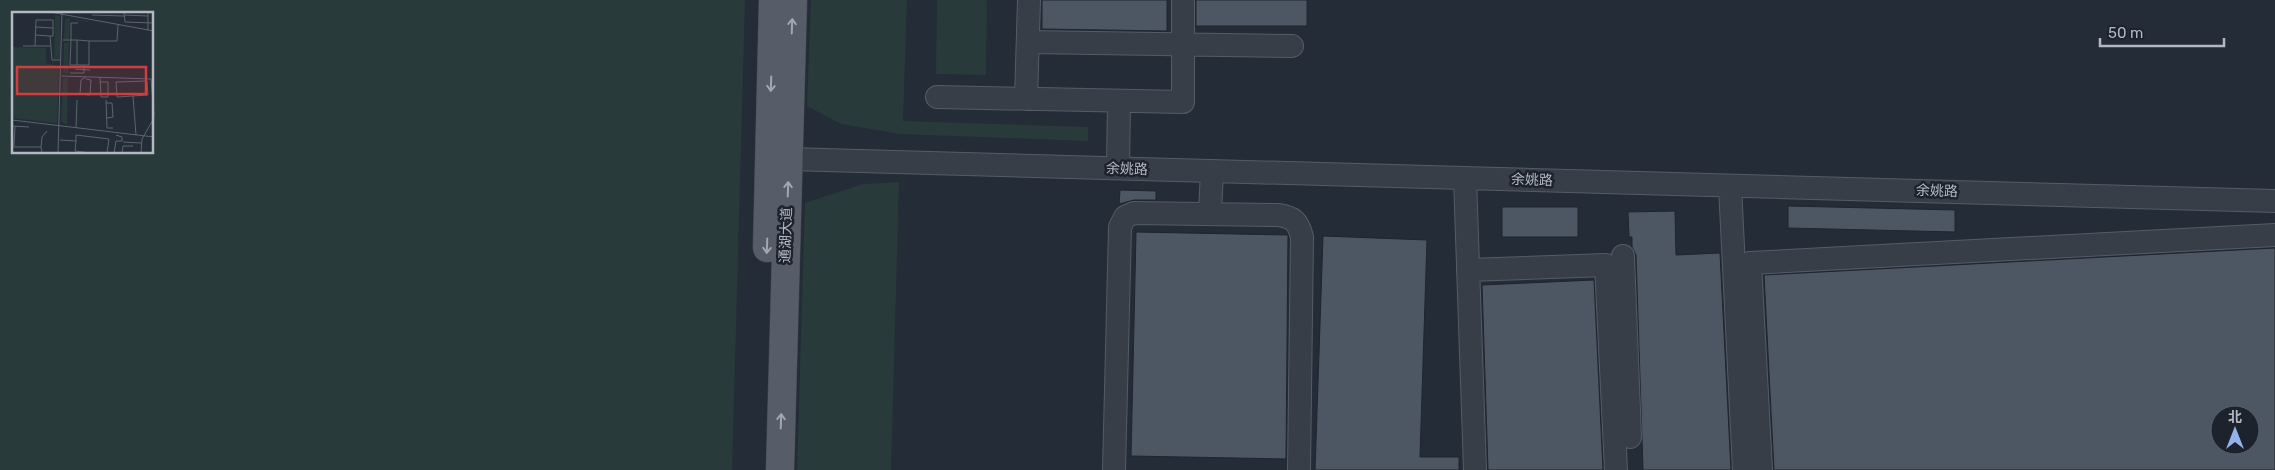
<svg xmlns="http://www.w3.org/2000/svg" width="2275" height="470" font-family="Rubik,'Noto Sans SC',sans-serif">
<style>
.green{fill:#293a3a;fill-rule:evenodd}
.building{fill:#4d5663;stroke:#1f252f;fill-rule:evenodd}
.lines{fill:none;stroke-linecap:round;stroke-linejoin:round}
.minor-casing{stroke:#565c66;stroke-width:24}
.major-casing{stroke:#414751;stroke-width:29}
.minor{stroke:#383e48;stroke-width:22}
.major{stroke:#565d68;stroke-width:28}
.oneway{stroke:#a0a7b2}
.labels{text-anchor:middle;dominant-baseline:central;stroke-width:5;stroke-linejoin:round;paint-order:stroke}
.street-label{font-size:14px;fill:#b3b9c4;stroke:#1d232c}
.inset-road{fill:none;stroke:#5d646f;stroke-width:1}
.view{fill:#d13e3f;fill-opacity:0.15;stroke:#d13e3f;stroke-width:2.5}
.inset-edge{fill:none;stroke:#b3b9c4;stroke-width:2.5}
</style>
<rect width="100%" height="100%" fill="#242c37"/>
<path class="green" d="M0 0H745L732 470H0ZM14 14H152V152H14Z
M811 0H907L903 121 1088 127V141L900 134 841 124 807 106Z
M937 0H987L986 75 936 74Z
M899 182 891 470H797L805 203 863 184Z"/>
<path class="building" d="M1042 0H1167V31L1042 29Z
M1196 0H1307V26H1196Z
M1120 190 1156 191V200H1134L1119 204Z
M1788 206 1955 210V232L1788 228Z
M1502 207H1578V237H1502Z
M1675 211 1676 255 1720 253 1731 470H1643L1636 255 1632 247V237H1629L1628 212Z
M1136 232 1288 235 1286 459 1131 456Z
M1323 236 1427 240 1420 457H1459V470H1315Z
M2275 248V470H1774L1764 275ZM2220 415H2250V445H2220Z
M1594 280 1603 470H1488L1482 285Z"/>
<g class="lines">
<g class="minor-casing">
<path id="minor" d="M1028 42 1292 46
M937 97 1183 102V0
M1026 99 1029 0
M789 159 2275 201
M1118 168 1119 101
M1465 178 1475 470
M1730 186 1744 470
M1210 213 1212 171
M1623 256 1630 437
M1468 270 1606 265 1616 470
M1114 470 1120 227 1125 217 1134 213 1278 215C1293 217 1298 221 1302 237L1299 470
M1761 470 1750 263 2275 235"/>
</g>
<g class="major-casing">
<path id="major" d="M767 248 773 0
M780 470 793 0"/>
</g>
<use href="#minor" class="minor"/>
<use href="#major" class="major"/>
</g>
<defs><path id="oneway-shaft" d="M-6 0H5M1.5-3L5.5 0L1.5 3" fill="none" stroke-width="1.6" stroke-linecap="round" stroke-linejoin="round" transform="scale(1.25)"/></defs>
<g class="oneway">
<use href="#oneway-shaft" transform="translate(792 26) rotate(-88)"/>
<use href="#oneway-shaft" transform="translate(771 84) rotate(92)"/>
<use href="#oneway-shaft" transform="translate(788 189) rotate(-88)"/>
<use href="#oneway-shaft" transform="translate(767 246) rotate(92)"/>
<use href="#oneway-shaft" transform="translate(781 421) rotate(-88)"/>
</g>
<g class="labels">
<g class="street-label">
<text transform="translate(1127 169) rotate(2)">余姚路</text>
<text transform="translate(1532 180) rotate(2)">余姚路</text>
<text transform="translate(1937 191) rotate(2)">余姚路</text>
<text transform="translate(786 235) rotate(-88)">通湖大道</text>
</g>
</g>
<g transform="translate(12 12)">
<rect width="141" height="141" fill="#242c37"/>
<path d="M43 3 48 4V46L42 47ZM53 6 76 9V10L58 7 57 27H52ZM57 30 56 62 67 63 51 61 52 31ZM0 35 34 36V51L47 54 45 111 0 106ZM56 65 55 113 49 109 51 67Z" fill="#293a3a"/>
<path class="inset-road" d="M38 0 142 19M112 0 113 10 142 11M80 3 112 4M112 3 136 4M23 15 41 16M136 18V0M23 23 38 24M51 28H65L77 29V53H58L59 28V11H66M77 29H105L106 13M11 34H38M23 34 24 8H41V24H38L40 48H49M65 53V28M63 57 78 58M58 61H72V53M50 64 139 67 142 103M88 65 89 85H96V70H88M74 67 79 68 78 83 68 82 69 68 74 65M135 69 136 83 105 85 104 70ZM121 84 124 123M94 88 95 116H101M94 91H100L101 105 95 106M0 108 142 125M0 114 17 115M64 116 65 88M48 128 64 129V123L97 127 95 141M64 129 63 139 79 141M111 130 129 131M2 134 3 115M0 135H29L30 141M29 135 30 125 35 119M46 141 50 0M102 141 104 129H110V125L104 123M110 141 111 134H121M129 141 130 127 142 106"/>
<path class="view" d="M5 55H134V82H5Z"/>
<rect width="141" height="141" class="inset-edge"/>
</g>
<g transform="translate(2235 430)"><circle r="24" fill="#1d232c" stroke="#595f69"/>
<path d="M0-4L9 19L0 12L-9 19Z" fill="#91b3ea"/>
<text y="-8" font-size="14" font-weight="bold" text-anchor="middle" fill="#b3b9c4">北</text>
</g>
<path d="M2100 38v8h124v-8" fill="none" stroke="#b3b9c4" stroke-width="2.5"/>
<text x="2108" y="38" font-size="15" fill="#b3b9c4" stroke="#1d232c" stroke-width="4" paint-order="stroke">50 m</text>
</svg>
